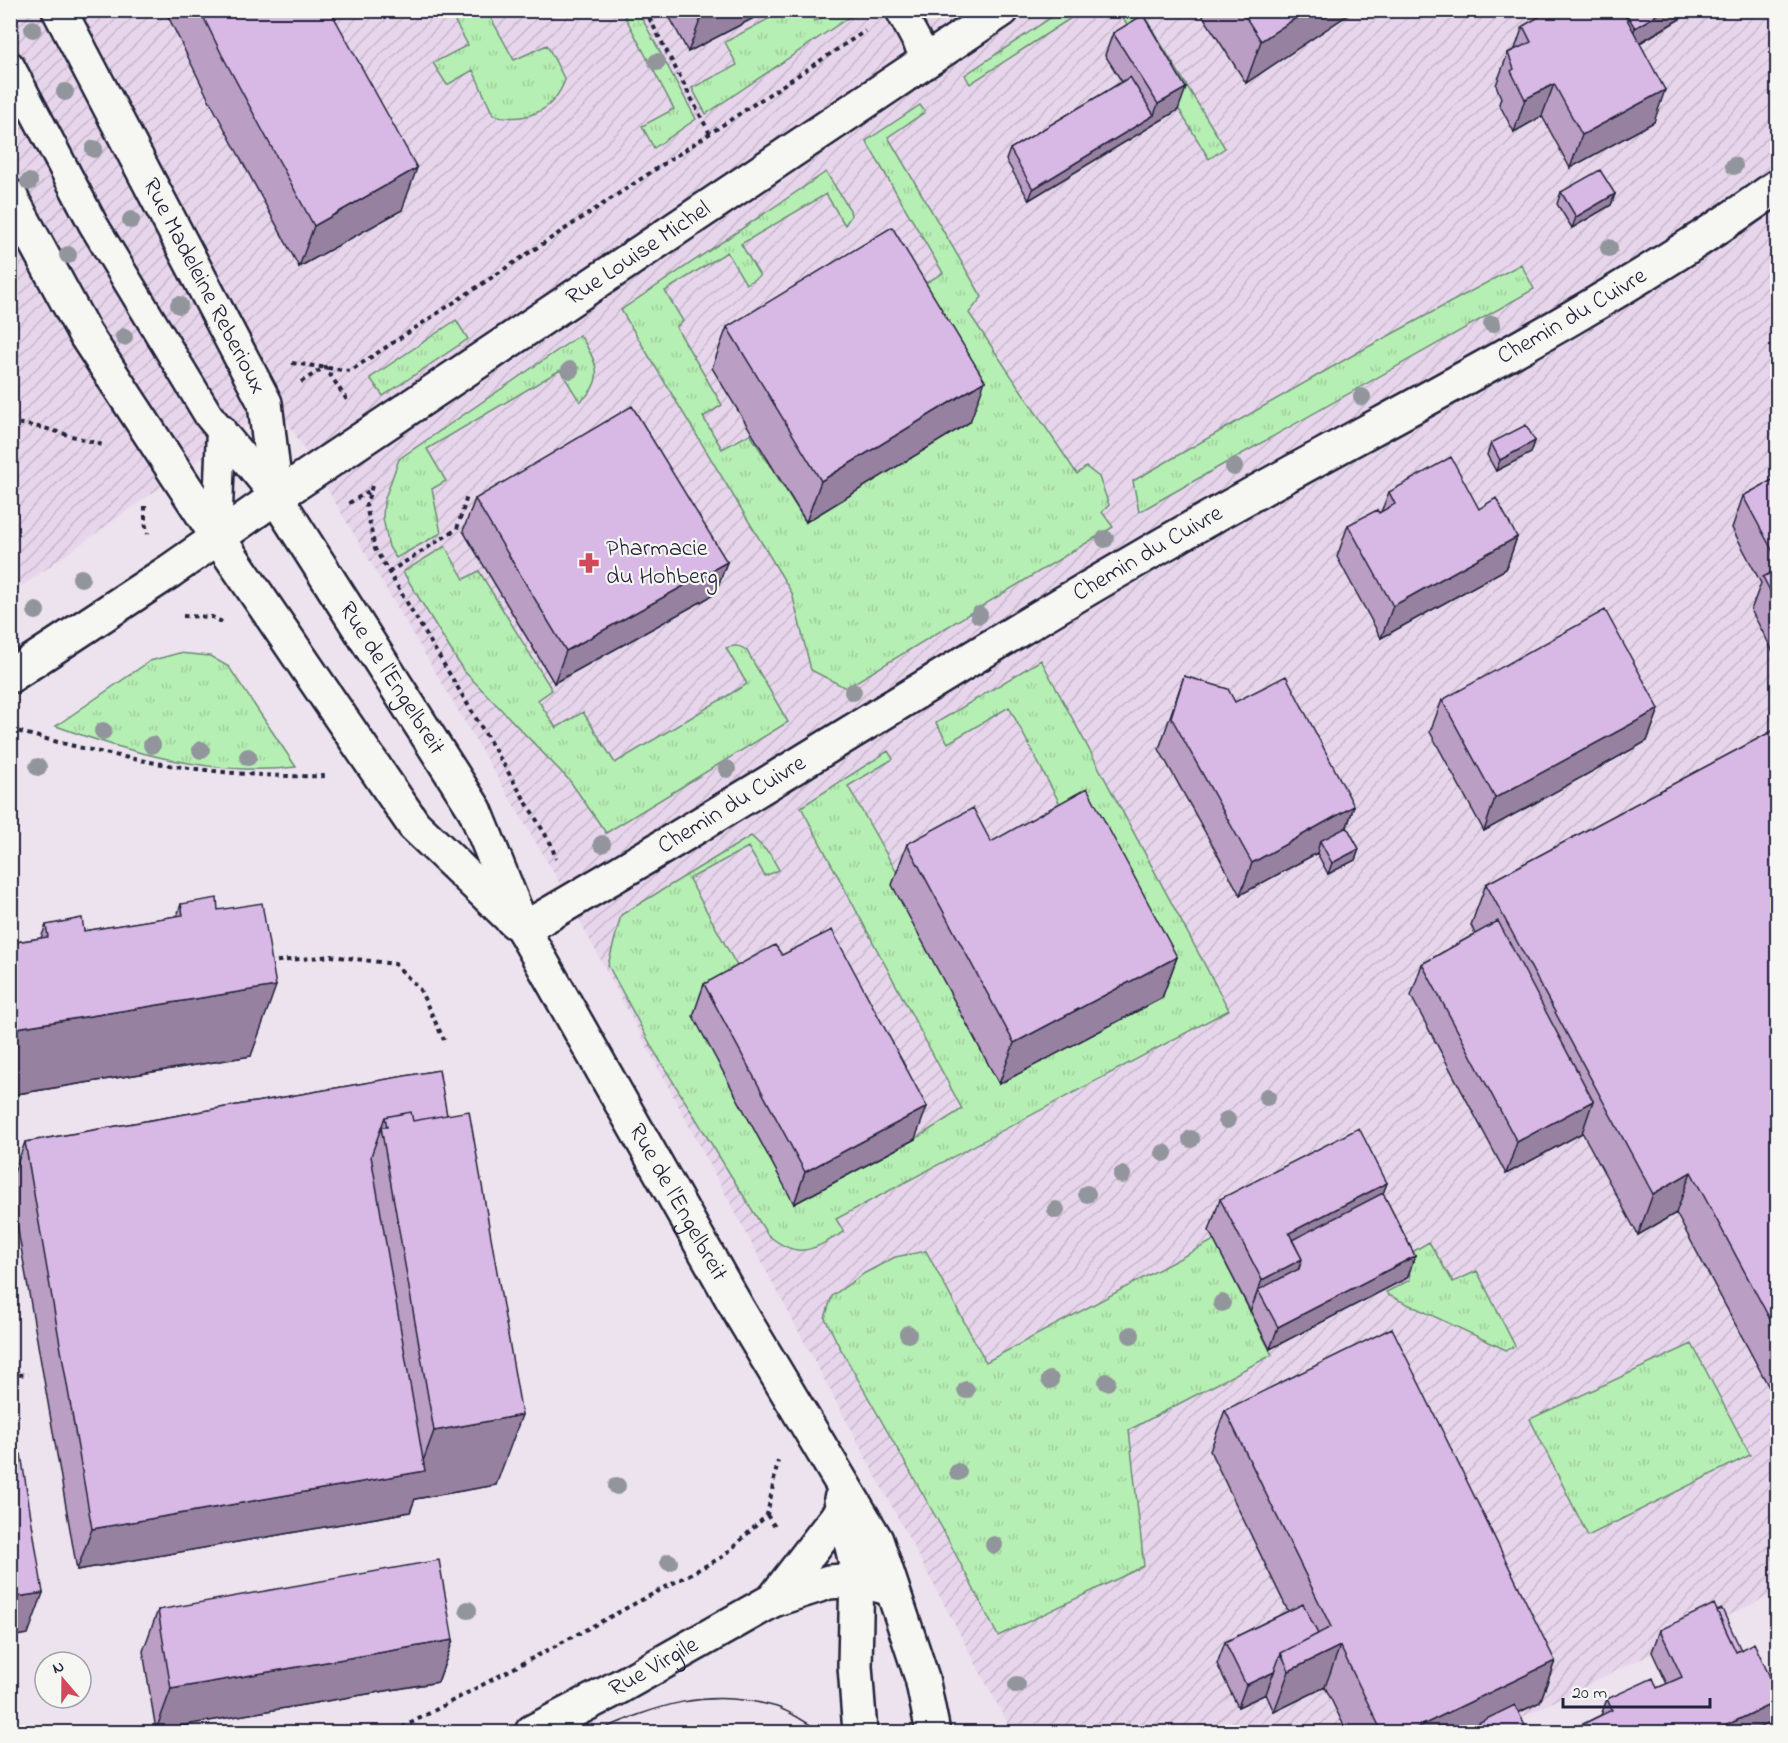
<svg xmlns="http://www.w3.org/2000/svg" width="1788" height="1743" font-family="'Indie Flower',sans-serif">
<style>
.industrial{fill:url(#industrial-furrows)}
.grass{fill:url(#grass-tufts);stroke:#6c8877;stroke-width:1.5}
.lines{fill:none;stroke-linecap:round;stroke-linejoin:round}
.lane-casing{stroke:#22223b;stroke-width:33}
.street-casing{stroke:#22223b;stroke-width:38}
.secondary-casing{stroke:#22223b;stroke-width:38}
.path{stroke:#22223b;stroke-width:4;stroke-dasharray:4.5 4.5;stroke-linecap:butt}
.lane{stroke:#f6f6f2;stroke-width:28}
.street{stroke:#f6f6f2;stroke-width:33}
.secondary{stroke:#f6f6f2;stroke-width:33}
.tram{stroke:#22223b;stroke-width:1.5}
.tree{fill:#92959c}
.wall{fill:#ba9ec4;stroke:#22223b;stroke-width:1.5}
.shaded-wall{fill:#9781a0;stroke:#22223b;stroke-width:1.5}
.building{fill:#d8b8e4;stroke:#22223b;stroke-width:1.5}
.labels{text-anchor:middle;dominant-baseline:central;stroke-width:4.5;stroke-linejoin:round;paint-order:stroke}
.street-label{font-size:24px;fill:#22223b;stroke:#f6f6f2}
.poi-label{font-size:24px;fill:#22223b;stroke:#f6f6f2;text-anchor:start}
</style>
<defs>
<pattern id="industrial-furrows" width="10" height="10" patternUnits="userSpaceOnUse" patternTransform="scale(1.5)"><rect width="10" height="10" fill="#e7d6eb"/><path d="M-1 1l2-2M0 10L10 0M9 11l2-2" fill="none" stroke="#c6b7ca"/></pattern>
<pattern id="grass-tufts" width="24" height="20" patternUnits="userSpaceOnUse" patternTransform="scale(1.5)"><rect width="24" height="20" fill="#b6efb3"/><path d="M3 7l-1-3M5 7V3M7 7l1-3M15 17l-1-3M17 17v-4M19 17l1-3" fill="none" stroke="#9ccd9b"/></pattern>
</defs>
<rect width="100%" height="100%" fill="#ede3ee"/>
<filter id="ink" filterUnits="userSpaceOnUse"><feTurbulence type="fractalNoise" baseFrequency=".0167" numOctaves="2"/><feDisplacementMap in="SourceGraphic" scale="12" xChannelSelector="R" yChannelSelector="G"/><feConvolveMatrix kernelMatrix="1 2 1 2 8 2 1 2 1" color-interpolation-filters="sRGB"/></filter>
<g filter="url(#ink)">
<path class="industrial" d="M11 11H1777V1592L1492 1732H1233L1227 1720 1201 1732H1012L558 880 277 404 11 594Z"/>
<path class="grass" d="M785 10 809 11 815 21 835 11H858L706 114 692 88 737 65 725 42Z
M449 11H487L514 60 547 45 565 80C553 112 526 123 493 115L473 70 447 85 433 63 468 45Z
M622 11H638L696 119 654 148 642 126 674 109Z
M1061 11H1066L1071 18 970 84 965 75Z
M1119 11H1141L1225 148 1209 159Z
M920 105 925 112 888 137 982 297 969 313 1077 474 1086 467 1099 477 1109 505 1102 512 1113 527 846 688 811 670 792 593 621 310 826 172 850 210 851 216 845 225 826 194 741 244 760 276 746 284 727 252 665 291 683 321 676 327 722 405 703 417 722 449 750 434 806 522 896 300 943 273 866 141Z
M1521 264 1534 289 1139 512 1133 481 1355 354Z
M456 320 468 339 383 396 370 378Z
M580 335C596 360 607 380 580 402L560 370 427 449 446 481 432 489 441 533 396 558 389 547 383 518 384 501 399 459Z
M445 546 464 579 479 571 552 690 538 700 556 728 583 712 615 763 747 684 726 648C735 645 740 645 747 651L788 722 606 833 570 781 463 670 403 572Z
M179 653 210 656 229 667 296 767C218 777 129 753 56 726L150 661Z
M1041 660 1229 1010 836 1219 844 1232C812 1250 798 1261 767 1234L654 1051 608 965 621 915 751 836 770 854 779 870 765 876 748 847 689 879 748 986 794 1204 915 1139 962 1109 801 807 888 751 893 759 848 786 901 880 999 1084 1162 998 1009 707 948 743 936 723Z
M1214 1240 1272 1355 1129 1430 1144 1566 998 1636 942 1528 838 1344 825 1318 832 1296 865 1273 895 1257 926 1251 986 1362Z
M1429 1242 1453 1282 1477 1271 1515 1346 1506 1350 1388 1295 1386 1292 1410 1280 1409 1254Z
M1692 1344 1750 1455 1588 1536 1530 1419Z"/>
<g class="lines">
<g class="lane-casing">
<path id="lane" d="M900 10 927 60
M10 66 93 224 209 416 276 497
M217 536 221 429"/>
</g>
<g class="street-casing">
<g id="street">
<path id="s1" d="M59 10 265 403 276 497 1002 10"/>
<path d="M10 196 85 334 217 536"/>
<path id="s2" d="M523 929C756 796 980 647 1215 515 1404 409 1601 312 1778 186"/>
<path d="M773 1600 829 1582 857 1580 885 1587"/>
<path id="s3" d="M532 1732 621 1686 773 1600 843 1509"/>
</g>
</g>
<g class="secondary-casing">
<g id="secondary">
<path d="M217 536 414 825 515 922"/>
<path id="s4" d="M10 676 170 571 276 497 475 810 523 929 739 1311 876 1540 922 1678 933 1732"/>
<path d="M841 1499 857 1568 855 1666 860 1732"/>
</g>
</g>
<path class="path" d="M645 10 710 134
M292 363 350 371 865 31
M301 382 325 367 347 400
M10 422 44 428 106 446
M372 486 366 505 375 549 551 844 556 859
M349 503 371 490
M145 506V523L148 534
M389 572 457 529 467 496
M183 616 212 617 222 622
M10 729C114 759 221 779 329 776
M268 962 332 956 395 964 420 990 444 1040
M10 1376 28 1374
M767 1515 775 1527
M394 1732 724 1556 767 1515 778 1461"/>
<use href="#lane" class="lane"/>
<use href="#street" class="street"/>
<use href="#secondary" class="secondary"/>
<path class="tram" d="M596 1732C657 1706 706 1687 773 1706 790 1710 807 1724 822 1732
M692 1732 741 1729 758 1732"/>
</g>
<g class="tree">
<circle cx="33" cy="29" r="9"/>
<circle cx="657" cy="62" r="9"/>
<circle cx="65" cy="92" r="9"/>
<circle cx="94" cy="149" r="9"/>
<circle cx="1734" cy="166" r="9"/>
<circle cx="29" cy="182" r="9"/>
<circle cx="131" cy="220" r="9"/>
<circle cx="1609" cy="248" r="9"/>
<circle cx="68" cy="255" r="9"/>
<circle cx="179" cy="305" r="9"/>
<circle cx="1492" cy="324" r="9"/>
<circle cx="124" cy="337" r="9"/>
<circle cx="570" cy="370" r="9"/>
<circle cx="1362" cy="397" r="9"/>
<circle cx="1234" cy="467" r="9"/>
<circle cx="1105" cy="539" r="9"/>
<circle cx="81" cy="578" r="9"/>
<circle cx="36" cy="611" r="9"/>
<circle cx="979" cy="615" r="9"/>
<circle cx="853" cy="692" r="9"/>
<circle cx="103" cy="731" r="9"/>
<circle cx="152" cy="745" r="9"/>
<circle cx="201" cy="750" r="9"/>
<circle cx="248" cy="757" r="9"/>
<circle cx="38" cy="767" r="9"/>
<circle cx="727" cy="769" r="9"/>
<circle cx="602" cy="844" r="9"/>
<circle cx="1267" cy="1097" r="9"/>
<circle cx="1227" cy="1120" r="9"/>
<circle cx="1191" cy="1139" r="9"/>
<circle cx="1164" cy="1153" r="9"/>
<circle cx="1122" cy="1175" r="9"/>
<circle cx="1087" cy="1194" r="9"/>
<circle cx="1056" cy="1210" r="9"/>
<circle cx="1222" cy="1303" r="9"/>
<circle cx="908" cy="1334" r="9"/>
<circle cx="1131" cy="1335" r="9"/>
<circle cx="1050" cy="1380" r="9"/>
<circle cx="1107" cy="1382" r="9"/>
<circle cx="966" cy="1390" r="9"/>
<circle cx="958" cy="1472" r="9"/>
<circle cx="617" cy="1486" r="9"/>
<circle cx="994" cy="1545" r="9"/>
<circle cx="669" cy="1562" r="9"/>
<circle cx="468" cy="1610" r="9"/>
<circle cx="1017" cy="1685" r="9"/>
</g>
<path class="wall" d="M165 10H334L331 12 402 210 299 267 207 96Z
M666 10H769L688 52Z
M1199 10H1355L1246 83Z
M1551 10H1695L1640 43 1654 122 1570 168 1542 116 1514 132 1499 104 1501 98 1496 85 1508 53 1515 49 1523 26Z
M1113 33 1178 110 1029 200 1006 160 1010 149 1122 82 1105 55Z
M1561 192 1615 194 1611 205 1572 228 1557 204Z
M727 327 970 422 806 522 712 368Z
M1535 441 1531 453 1496 471 1487 455 1491 443Z
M1778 477V661L1751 610 1761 583 1732 528 1743 496Z
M1389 492 1479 509 1517 537 1506 569 1381 638 1337 557 1348 525 1381 512Z
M475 499 727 562 715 594 554 683 463 531Z
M1184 676 1235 702 1354 806 1347 827 1359 849 1355 860 1328 874 1317 853 1240 895 1159 749Z
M1442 700 1659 709 1647 741 1484 831 1430 732Z
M1778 728V1387L1771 1391 1676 1213 1638 1235 1582 1132V1133L1506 1174 1411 996 1422 964 1475 934 1471 925 1486 884Z
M991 842 1177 957 1162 998 999 1084 892 885 907 844Z
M181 904 218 910 251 1056 10 1095V943L41 938 46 925 84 931 177 916Z
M782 955 915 1139 794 1204 693 1016 704 984Z
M439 1070 496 1485 415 1499 410 1512 77 1570 10 1184 25 1142Z
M1387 1183 1383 1193 1415 1256 1407 1278 1270 1349 1209 1231 1220 1199Z
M1225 1410 1555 1661 1540 1702 1518 1713 1528 1732H1347L1325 1687 1274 1712 1266 1694 1238 1707 1217 1664 1225 1642 1288 1611 1210 1451Z
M158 1610 453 1640 438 1682 156 1730 143 1651Z
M1660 1630 1772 1722 1750 1732H1574L1575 1728 1601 1715 1607 1699 1657 1688 1667 1684 1652 1652Z"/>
<path class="shaded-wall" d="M704 10H769L688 52Z
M1308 10H1355L1246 83 1261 41Z
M1665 10H1695L1627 50 1635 28Z
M1554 84 1542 116 1514 132 1525 99Z
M1186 88 1178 110 1029 200 1033 189 1154 115 1158 104Z
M1665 90 1654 122 1570 168 1582 135Z
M417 168 402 210 299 267 314 226Z
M1615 194 1611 205 1572 228 1576 217Z
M985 381 970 422 806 522 821 481Z
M1535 441 1531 453 1496 471 1500 460Z
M1517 537 1506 569 1381 638 1393 606Z
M727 562 715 594 554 683 566 651Z
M1659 709 1647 741 1484 831 1495 798Z
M1354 806 1343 838 1320 841 1317 853 1240 895 1252 863Z
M1359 849 1355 860 1328 874 1332 863Z
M1177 957 1162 998 999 1084 1014 1043Z
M276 986 251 1056 10 1095V1029Z
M1593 1101 1582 1133 1506 1174 1517 1142Z
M927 1107 915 1139 794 1204 805 1172Z
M1691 1172 1676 1213 1638 1235 1653 1194Z
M1387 1183 1375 1215 1293 1258 1289 1233Z
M1415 1256 1407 1278 1270 1349 1278 1327Z
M1302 1259 1291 1291 1258 1290 1250 1312 1262 1280Z
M1778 1372V1387L1771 1391Z
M522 1415 496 1485 415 1499 410 1512 77 1570 92 1529 419 1472 434 1431Z
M43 1593 28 1634 10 1637V1598Z
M453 1640 438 1682 156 1730 171 1689Z
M1340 1646 1325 1687 1274 1712 1289 1671Z
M1555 1661 1540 1702 1481 1731 1478 1723 1474 1732H1408Z
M1274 1672 1266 1694 1238 1707 1246 1685Z
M1778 1701V1708L1772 1722 1750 1732H1712Z"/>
<path class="building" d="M200 10H330L417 168 314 226 222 55Z
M1241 10H1308L1261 41Z
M1551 10H1622L1665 90 1582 135 1554 84 1525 99 1511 71 1514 69 1508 53 1531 42 1523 26Z
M1624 10H1665L1635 28Z
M1143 15 1186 88 1158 104 1113 33Z
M1130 77 1154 115 1033 189 1010 149Z
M1600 170 1615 194 1576 217 1561 192Z
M892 227 985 381 821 481 727 327Z
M632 406 727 562 566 651 475 499Z
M1526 425 1535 441 1500 460 1491 443Z
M1451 457 1479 509 1496 498 1517 537 1393 606 1348 525 1377 510 1379 513 1395 504 1389 492Z
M1778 477V561L1743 496Z
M1778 569V606L1763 577Z
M1605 610 1659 709 1495 798 1442 700Z
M1184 676 1228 689 1235 702 1286 676 1354 806 1252 863 1171 717Z
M1778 728V1334L1691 1172 1653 1194 1486 884Z
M1087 788 1177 957 1014 1043 907 844 973 808 991 842Z
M1347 827 1359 849 1332 863 1320 841Z
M217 898 218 910 262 903 276 986 10 1029V943L48 937 46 925 82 918 84 931 183 915 181 904Z
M1498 921 1593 1101 1517 1142 1422 964Z
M832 930 927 1107 805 1172 704 984 775 945 782 955Z
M439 1070 447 1115 413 1121 411 1112 385 1117 371 1156 425 1471 92 1529 25 1142Z
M469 1111 522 1415 434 1431 381 1127H387L385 1117 411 1112 413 1121Z
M1359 1128 1387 1183 1289 1233 1302 1259 1262 1280 1220 1199Z
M1383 1193 1415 1256 1278 1327 1258 1290 1299 1269 1302 1259 1292 1240Z
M1392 1328 1555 1661 1408 1732H1382L1340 1646 1289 1671 1281 1653 1331 1627 1225 1410Z
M21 1454 43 1593 10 1598V1455Z
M439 1560 453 1640 171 1689 158 1610Z
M1303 1604 1318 1634 1281 1653 1274 1672 1246 1685 1225 1642Z
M1714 1604 1736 1652 1754 1643 1778 1694V1701L1712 1732H1578L1575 1728 1612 1710 1607 1699 1653 1678 1657 1688 1682 1677 1660 1630Z
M1722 1609 1741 1650 1736 1652 1717 1611Z
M1515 1705 1528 1732H1482L1478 1723Z"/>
</g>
<defs>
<g id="pharmacy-bare" transform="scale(1.62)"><path d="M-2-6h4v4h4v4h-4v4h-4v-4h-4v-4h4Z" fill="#d1495b" stroke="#f6f6f2" stroke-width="2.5" paint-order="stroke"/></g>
</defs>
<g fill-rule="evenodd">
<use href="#pharmacy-bare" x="589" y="563"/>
</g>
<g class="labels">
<g class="street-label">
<text stroke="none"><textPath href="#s1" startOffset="975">Rue Louise Michel</textPath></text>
<text stroke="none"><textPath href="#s1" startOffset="312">Rue Madeleine Reberioux</textPath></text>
<text stroke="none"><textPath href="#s2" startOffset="1215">Chemin du Cuivre</textPath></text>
<text stroke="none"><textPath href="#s2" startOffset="729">Chemin du Cuivre</textPath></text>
<text stroke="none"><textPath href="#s4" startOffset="536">Rue de l'Engelbreit</textPath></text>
<text stroke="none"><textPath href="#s2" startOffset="243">Chemin du Cuivre</textPath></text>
<text stroke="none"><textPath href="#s4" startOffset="1134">Rue de l'Engelbreit</textPath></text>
<text stroke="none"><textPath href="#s3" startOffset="138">Rue Virgile</textPath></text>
</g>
<g class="poi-label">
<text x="606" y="549">Pharmacie<tspan x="606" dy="28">du Hohberg</tspan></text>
</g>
</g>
<rect width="1788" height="1743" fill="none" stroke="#f6f6f2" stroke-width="36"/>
<rect x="18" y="18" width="1752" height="1707" fill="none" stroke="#22223b" stroke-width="2" filter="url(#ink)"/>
<g transform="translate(63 1680) rotate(340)"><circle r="28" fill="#f6f6f2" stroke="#a1a1a9" stroke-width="1.5"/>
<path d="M0-4.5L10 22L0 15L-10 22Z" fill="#d1495b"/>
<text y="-9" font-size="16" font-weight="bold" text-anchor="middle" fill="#22223b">N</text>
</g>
<path d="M1563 1698v9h147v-9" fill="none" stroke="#22223b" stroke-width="3"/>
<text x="1572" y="1698" font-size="18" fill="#22223b" stroke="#f6f6f2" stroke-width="4.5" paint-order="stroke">20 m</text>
</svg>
